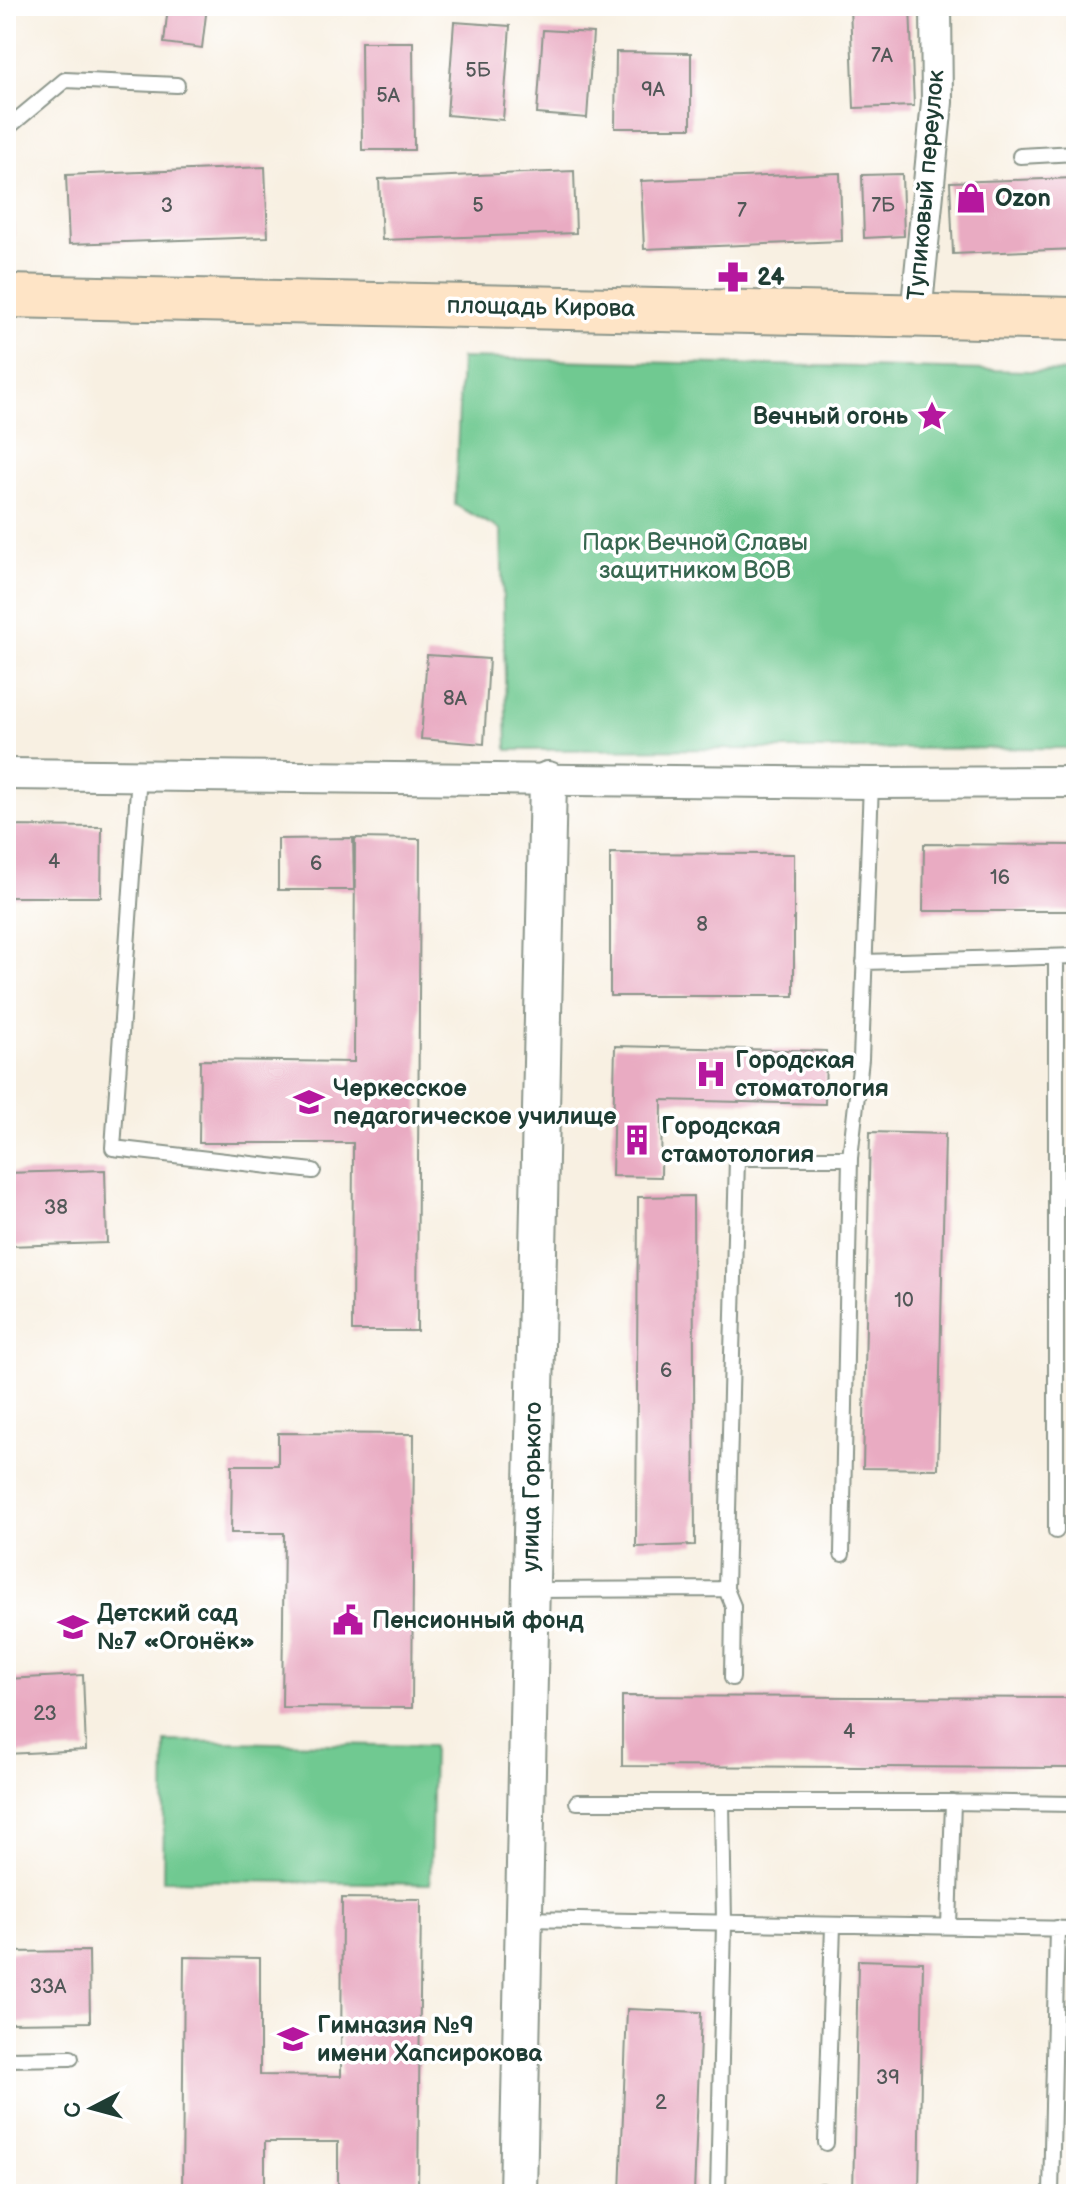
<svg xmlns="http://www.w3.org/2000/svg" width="1082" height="2200" font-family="'Balsamiq Sans',sans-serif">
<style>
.green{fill:#6fc991;stroke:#478362;stroke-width:2}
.building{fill:#e9abc2}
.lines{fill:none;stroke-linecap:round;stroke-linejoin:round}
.service-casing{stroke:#8c968b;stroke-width:18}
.minor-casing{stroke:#8c968b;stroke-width:34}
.tertiary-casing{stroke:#8c968b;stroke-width:40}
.secondary-casing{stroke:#8c968b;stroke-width:46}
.service{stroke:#fff;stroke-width:14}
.minor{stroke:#fff;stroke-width:30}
.tertiary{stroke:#fff;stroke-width:36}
.secondary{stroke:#fee4c6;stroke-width:42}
.labels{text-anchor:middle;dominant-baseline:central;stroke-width:7;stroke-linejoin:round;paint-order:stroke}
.number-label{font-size:20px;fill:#525858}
.street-label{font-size:24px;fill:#1f3d34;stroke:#fff}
.poi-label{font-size:24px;font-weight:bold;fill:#1f3d34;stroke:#fff;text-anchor:start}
.park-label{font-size:24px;fill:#376750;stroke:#fff}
</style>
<rect width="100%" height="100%" fill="#fff"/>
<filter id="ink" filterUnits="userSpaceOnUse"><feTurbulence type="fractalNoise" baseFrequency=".0125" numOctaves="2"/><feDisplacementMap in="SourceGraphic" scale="16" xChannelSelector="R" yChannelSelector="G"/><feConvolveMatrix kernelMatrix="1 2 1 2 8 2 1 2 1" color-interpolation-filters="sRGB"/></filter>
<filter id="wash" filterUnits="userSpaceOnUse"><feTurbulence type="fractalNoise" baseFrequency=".006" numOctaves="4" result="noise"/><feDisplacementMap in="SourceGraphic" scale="32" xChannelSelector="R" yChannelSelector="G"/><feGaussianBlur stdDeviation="1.8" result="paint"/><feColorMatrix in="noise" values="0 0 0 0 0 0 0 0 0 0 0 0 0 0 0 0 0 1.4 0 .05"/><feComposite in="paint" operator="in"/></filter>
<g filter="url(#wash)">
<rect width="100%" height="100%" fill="#f8f0e2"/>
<path class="green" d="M461 358 1076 372V748L507 750 501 530 455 505Z
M165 1741 433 1746 430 1884 163 1880Z"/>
<g id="blocks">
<path class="building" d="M168 6H207L202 48 164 43Z
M850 6H910L914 106 854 108Z
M454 22 510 26 503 120 447 115Z
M543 30 593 33 587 118 537 114Z
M361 42H413L414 150H362Z
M616 52 691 53V128H615Z
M6 160H11L14 236H6Z
M265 167 268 237 69 244 66 175Z
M574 171 576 233 382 240 379 179Z
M840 173 842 241 644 249 641 181Z
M902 174 904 236 864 238 862 175Z
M1076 178V249L953 254 950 182Z
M427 655 489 659 484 744 421 739Z
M6 826 102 827 101 897H6Z
M353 838 354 890H278V839Z
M355 838 420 839 417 1331H352L353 1143H199L200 1060 354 1062Z
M924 844 1076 845V911H923Z
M610 853 794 854V996H610Z
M615 1046 826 1051 825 1104 662 1100 661 1177 612 1176Z
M870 1132 945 1134 938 1469 863 1468Z
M105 1170 107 1243 6 1246V1173Z
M693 1196 695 1545 636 1547 638 1197Z
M278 1433 414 1434 412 1708 282 1707 284 1533H231L232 1465H278Z
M83 1675 86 1750 6 1754V1679Z
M622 1696 1076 1698V1768L622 1766Z
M342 1898 421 1899 418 2194H338V2142H265V2194H182L184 1957 260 1958V2075L341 2076Z
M89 1951 90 2022 6 2023V1952Z
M858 1960 923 1962 919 2194H853Z
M627 2009 701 2012 694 2194H620Z
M1073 2062H1076V2194H1071Z"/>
</g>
</g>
<g filter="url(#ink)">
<use href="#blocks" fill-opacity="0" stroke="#8c968b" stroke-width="2"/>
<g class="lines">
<g class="service-casing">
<path id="service" d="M6 129 65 80 177 85
M1020 156 1076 153
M139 775 113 1148 313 1171
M1056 957V1531
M864 962 1076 956
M842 1554 850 1158 861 1059 871 783
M726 1589 733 1606 732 1678
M531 1590 726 1589 737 1158H850
M577 1802H953L1076 1804
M523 1919 1076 1929
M949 1926 953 1802
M6 2059 71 2058
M826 2143 833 1925
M718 2194 724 1923 722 1802
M822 2194V2191
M1051 2194 1057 1928"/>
</g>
<g class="minor-casing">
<path id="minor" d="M916 315 937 102 936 6
M6 774 871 783 1076 782"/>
</g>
<g class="tertiary-casing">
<path id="tertiary" d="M518 2194 548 780"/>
</g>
<g class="secondary-casing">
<path id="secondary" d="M6 296 1076 319"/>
</g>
<use href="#service" class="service"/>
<use href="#minor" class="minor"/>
<use href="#tertiary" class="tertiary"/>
<use href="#secondary" class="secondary"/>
</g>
</g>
<defs>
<g id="shop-bare" transform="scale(2.4)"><path d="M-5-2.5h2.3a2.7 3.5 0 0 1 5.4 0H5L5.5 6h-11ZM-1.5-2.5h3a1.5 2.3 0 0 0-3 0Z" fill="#b5179e" stroke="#fff" stroke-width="2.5" paint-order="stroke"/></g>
<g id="pharmacy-bare" transform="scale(2.4)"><path d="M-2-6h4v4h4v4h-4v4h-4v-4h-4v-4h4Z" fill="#b5179e" stroke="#fff" stroke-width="2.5" paint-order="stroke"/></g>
<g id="sight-bare" transform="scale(2.4)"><path d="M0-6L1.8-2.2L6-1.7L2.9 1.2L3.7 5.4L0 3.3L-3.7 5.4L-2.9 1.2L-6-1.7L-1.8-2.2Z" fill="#b5179e" stroke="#fff" stroke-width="2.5" paint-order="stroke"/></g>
<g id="hospital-bare" transform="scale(2.4)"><path d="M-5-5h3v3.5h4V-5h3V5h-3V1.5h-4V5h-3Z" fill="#b5179e" stroke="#fff" stroke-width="2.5" paint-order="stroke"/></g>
<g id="university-bare" transform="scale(2.4)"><path d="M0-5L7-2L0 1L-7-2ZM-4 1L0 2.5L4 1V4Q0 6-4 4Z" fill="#b5179e" stroke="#fff" stroke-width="2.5" paint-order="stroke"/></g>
<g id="building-bare" transform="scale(2.4)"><path d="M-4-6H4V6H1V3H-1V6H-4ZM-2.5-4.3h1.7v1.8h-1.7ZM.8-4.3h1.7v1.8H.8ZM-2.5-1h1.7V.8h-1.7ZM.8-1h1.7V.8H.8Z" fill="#b5179e" stroke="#fff" stroke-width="2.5" paint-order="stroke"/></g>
<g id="civic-bare" transform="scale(2.4)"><path d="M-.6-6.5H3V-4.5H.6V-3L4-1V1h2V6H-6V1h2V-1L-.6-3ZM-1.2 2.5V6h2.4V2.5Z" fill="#b5179e" stroke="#fff" stroke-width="2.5" paint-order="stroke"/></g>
<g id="school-bare" transform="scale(2.4)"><path d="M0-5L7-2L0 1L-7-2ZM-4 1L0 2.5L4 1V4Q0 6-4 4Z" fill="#b5179e" stroke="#fff" stroke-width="2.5" paint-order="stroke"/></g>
</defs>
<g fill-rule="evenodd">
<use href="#shop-bare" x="971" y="198"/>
<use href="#pharmacy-bare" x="733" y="277"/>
<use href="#sight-bare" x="932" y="416"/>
<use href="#hospital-bare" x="711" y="1074"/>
<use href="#university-bare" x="309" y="1102"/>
<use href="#building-bare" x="637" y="1140"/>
<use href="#civic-bare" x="348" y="1620"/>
<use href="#school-bare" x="73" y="1627"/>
<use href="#school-bare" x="293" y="2039"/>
</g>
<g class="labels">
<g class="number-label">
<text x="882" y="56">7А</text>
<text x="478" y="71">5Б</text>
<text x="653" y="90">9А</text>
<text x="388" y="96">5А</text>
<text x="167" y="206">3</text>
<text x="478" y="206">5</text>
<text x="883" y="206">7Б</text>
<text x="742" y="211">7</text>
<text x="455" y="699">8А</text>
<text x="54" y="862">4</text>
<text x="316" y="864">6</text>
<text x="1000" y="878">16</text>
<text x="702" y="925">8</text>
<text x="56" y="1208">38</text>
<text x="904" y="1301">10</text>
<text x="666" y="1371">6</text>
<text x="45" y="1714">23</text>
<text x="849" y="1732">4</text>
<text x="48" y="1987">33А</text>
<text x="888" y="2078">39</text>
<text x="661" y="2103">2</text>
</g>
<g class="street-label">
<text transform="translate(926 185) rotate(-85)">Тупиковый переулок</text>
<text transform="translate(541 307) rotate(1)">площадь Кирова</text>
<text transform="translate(532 1487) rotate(-89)">улица Горького</text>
</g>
<g class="poi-label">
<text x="995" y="198">Ozon</text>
<text x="757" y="277">24</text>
<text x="908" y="416" text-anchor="end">Вечный огонь</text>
<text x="735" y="1060">Городская<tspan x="735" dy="28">стоматология</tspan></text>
<text x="333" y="1088">Черкесское<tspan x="333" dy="28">педагогическое училище</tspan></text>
<text x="661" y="1126">Городская<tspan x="661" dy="28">стамотология</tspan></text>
<text x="97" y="1613">Детский сад<tspan x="97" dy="28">№7 «Огонёк»</tspan></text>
<text x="372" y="1620">Пенсионный фонд</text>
<text x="317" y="2025">Гимназия №9<tspan x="317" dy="28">имени Хапсирокова</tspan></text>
</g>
<g class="park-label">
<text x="695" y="542">Парк Вечной Славы<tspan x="695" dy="28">защитником ВОВ</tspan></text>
</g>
</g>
<rect width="1082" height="2200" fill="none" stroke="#fff" stroke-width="32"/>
<g transform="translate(92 2108) rotate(264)" stroke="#ffffff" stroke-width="6" paint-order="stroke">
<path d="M0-6L14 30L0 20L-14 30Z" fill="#1f3d34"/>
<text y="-12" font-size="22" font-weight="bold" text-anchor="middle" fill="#1f3d34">С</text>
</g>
</svg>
